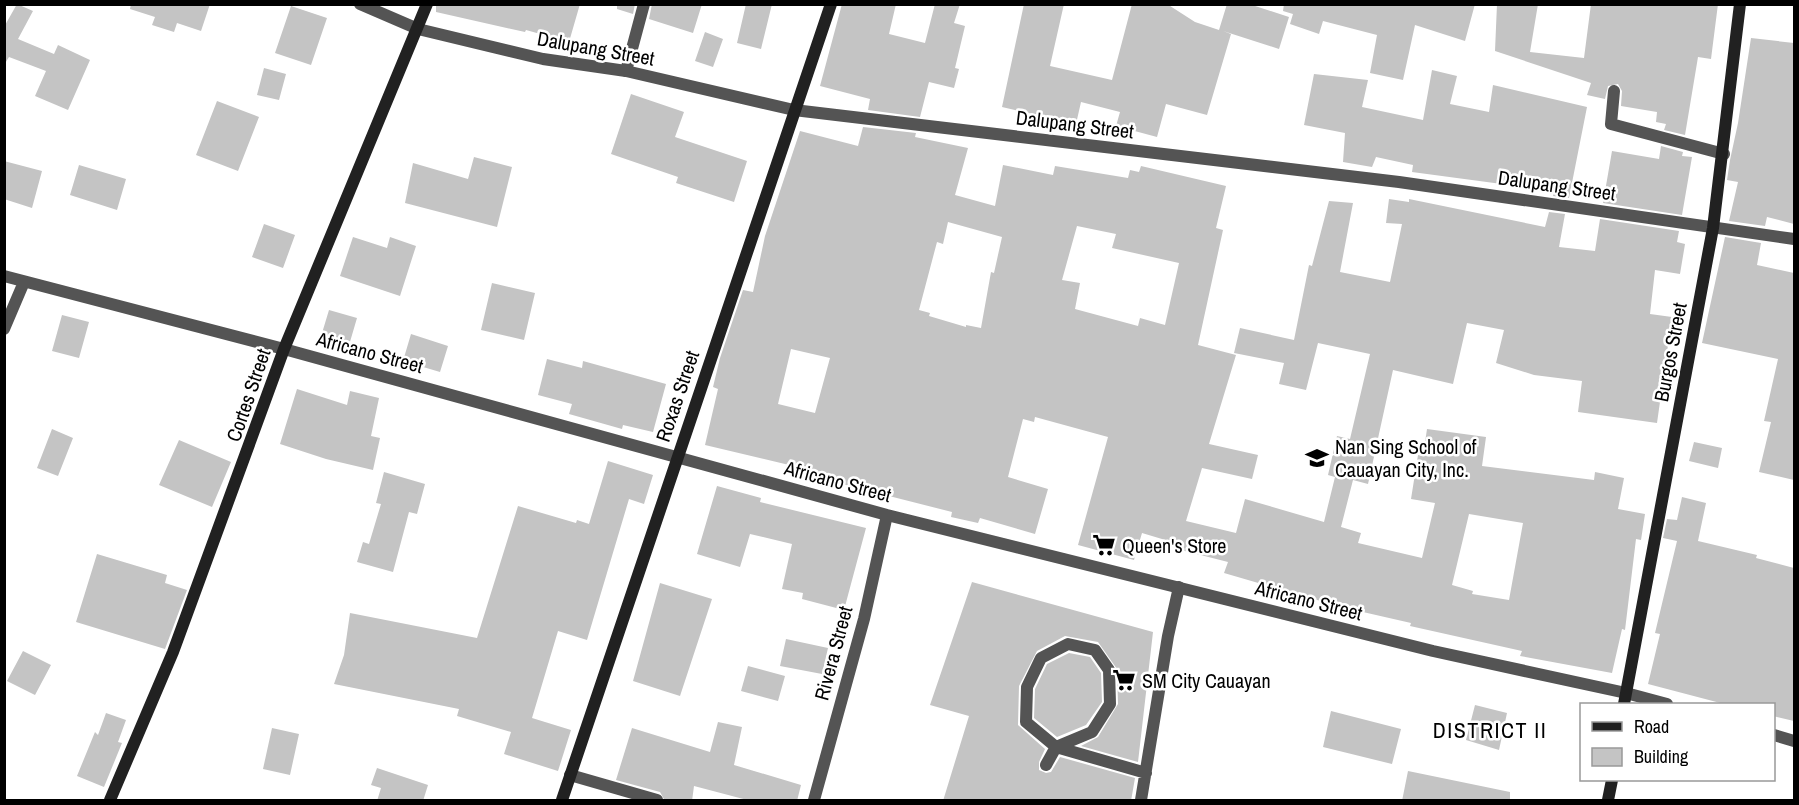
<svg xmlns="http://www.w3.org/2000/svg" width="1799" height="805" font-family="'Archivo Narrow',sans-serif">
<style>
.building{fill:#c4c4c4;fill-rule:evenodd}
.lines{fill:none;stroke-linecap:round;stroke-linejoin:round}
.lane{stroke:#545454;stroke-width:12}
.street{stroke:#545454;stroke-width:12}
.secondary{stroke:#212121;stroke-width:12}
.labels{text-anchor:middle;dominant-baseline:central;stroke-width:5;stroke-linejoin:round;paint-order:stroke}
.street-label{font-size:20px;fill:#000;stroke:#fff}
.poi-label{font-size:20px;fill:#000;stroke:#fff;text-anchor:start}
.quarter-label{font-size:22px;letter-spacing:1.5px;fill:#000;stroke:#fff}
</style>
<rect width="100%" height="100%" fill="#fff"/>
<path class="building" d="M17 4 33 11 18 39 54 54 58 45 90 60 68 110 35 96 46 71 9 57 4 65V27Z
M131 4H210L201 31 177 23 174 32 152 25 155 17 130 9Z
M436 4H580L569 42 526 30 525 32 436 12Z
M617 4H635L633 14 617 9Z
M652 4H702L693 33 649 19Z
M746 4H772L761 49 737 43Z
M842 4H896L889 34 925 43 935 4H960L954 23 965 26 955 68 959 69 954 88 929 82 920 117 868 110 870 99 820 86Z
M1024 4H1064L1050 66 1112 80 1132 4H1167L1195 22 1219 30 1227 4H1249L1289 17 1279 49 1223 31 1231 34 1207 115 1166 104 1157 137 1116 126 1120 112 1081 102 1076 124 1002 107Z
M1284 4H1475L1465 41 1415 25 1403 80 1370 73 1377 35 1323 21 1319 34 1290 24 1293 14 1283 11Z
M1497 4H1538L1530 52 1584 58 1591 4H1718L1711 59 1698 57 1685 135 1664 130 1666 124 1656 122 1657 112 1621 106 1622 91 1618 84 1608 86 1605 99 1587 95 1591 83 1495 51Z
M291 6 327 18 311 65 275 53Z
M705 32 723 39 713 67 695 61Z
M1751 38 1794 43V224L1767 217 1765 226 1729 221 1738 182 1727 180 1730 160 1738 123Z
M264 68 286 74 279 100 257 95Z
M1432 70 1457 76 1450 104 1489 112 1493 85 1587 107 1569 198 1553 196 1554 191 1412 172 1413 165 1376 157 1372 167 1343 162 1345 133 1304 125 1314 74 1368 80 1362 107 1423 120Z
M631 94 684 112 675 137 747 161 734 202 676 183 678 177 611 154Z
M217 101 259 117 238 171 196 155Z
M863 127 916 133 915 137 968 148 955 195 995 206 1003 165 1053 175 1055 166 1128 178 1130 170 1139 172 1141 166 1226 186 1216 228 1223 230 1198 345 1236 355 1209 444 1258 455 1252 479 1202 468 1186 521 1236 533 1245 499 1324 522 1335 477 1328 475 1337 436 1350 439 1370 354 1318 343 1306 390 1279 384 1284 363 1234 353 1240 328 1294 340 1309 265 1312 266 1329 201 1353 203 1340 272 1390 282 1402 224 1386 223 1389 199 1409 202V199L1545 227 1549 212 1565 214 1559 247 1595 251 1600 219 1679 231 1677 242 1685 244 1680 274 1655 270 1650 314 1672 317 1657 423 1578 412 1582 381 1534 375 1496 363 1504 330 1467 323 1453 384 1393 370 1368 484 1353 480 1341 527 1361 533 1358 543 1422 558 1435 503 1411 499 1418 455 1423 456 1427 429 1486 437 1482 466 1594 480 1595 472 1624 478 1618 509 1645 514 1641 540 1636 539 1625 630 1622 629 1612 673 1520 656 1522 651 1410 626 1411 623 1341 607 1224 573 1228 562 1181 550 1182 545 1142 533 1134 560 1078 545 1108 437 1035 417 1034 422 1023 419 1008 477 1048 489 1035 534 980 518 978 523 951 517 952 512 830 481 831 475 705 445 718 389 713 387 720 358 743 290 753 292 765 236 800 131 858 146ZM948 222 1002 237 994 273 991 272 981 328 966 325V327L929 316 930 313 919 310 937 242 943 244ZM1077 226 1116 234 1112 248 1179 263 1165 325 1140 318 1138 326 1075 309 1080 283 1062 280ZM791 349 830 358 815 413 778 404ZM1469 514 1523 523 1509 600 1472 594 1473 591 1452 585Z
M1661 146 1683 152 1682 156 1692 157 1682 215 1603 203 1612 151 1659 159Z
M474 157 512 167 497 227 405 203 413 163 468 179Z
M4 161 42 171 32 208 4 199Z
M79 165 126 179 117 210 70 195Z
M264 224 295 235 283 268 252 257Z
M353 237 387 248 390 237 416 246 400 296 340 276Z
M1725 237 1761 243 1757 265 1794 273V480L1759 472 1771 422 1764 421 1778 359 1702 343Z
M492 283 535 293 524 340 481 330Z
M329 310 357 318 347 352 319 343Z
M62 315 89 322 79 358 52 351Z
M411 334 448 346 440 372 403 361Z
M547 359 582 368 583 361 666 384 653 432 623 425 622 429 569 414 572 404 538 395Z
M297 389 347 405 350 391 379 398 371 436 380 438 373 470 326 459 280 444Z
M52 429 73 438 58 476 37 468Z
M179 440 231 462 212 507 159 485Z
M1694 442 1722 448 1718 468 1689 461Z
M608 461 653 475 644 504 629 499 587 640 558 631 532 718 571 730 558 771 504 754 511 732 457 716 459 709 334 684 344 655 350 613 477 638 518 506 576 523 577 520 589 524Z
M384 472 425 484 417 514 409 512 393 572 357 562 363 542 369 544 381 504 376 503Z
M717 486 761 498 760 502 866 528 844 610 802 599 803 593 782 589 792 544 750 534 740 567 697 554Z
M1682 497 1706 503 1698 541 1757 555 1756 558 1794 568V721L1773 716V705H1728L1648 684 1660 634 1655 633 1677 541 1663 538 1667 519 1677 520Z
M97 554 167 575 165 583 187 590 165 649 76 622Z
M972 582 1153 632 1138 762 1081 746 1098 737 1118 704 1117 669 1098 642 1065 636 1037 651 1019 686 1018 725 1045 749 1039 762V770L1046 773 1051 772 1060 757 1135 778 1131 801H943L969 716 930 705Z
M660 583 712 599 680 696 633 681Z
M786 639 828 648 822 674 780 666Z
M23 651 51 665 35 695 7 681Z
M1069 653 1090 657 1101 673 1102 702 1086 725 1057 737 1034 718 1035 689 1047 664Z
M748 666 785 676 778 701 741 691Z
M1475 705 1507 713 1499 750 1466 740Z
M1331 711 1401 729 1392 764 1323 747Z
M106 713 126 720 118 742 122 743 104 787 77 776 95 732 98 735Z
M718 722 742 727 734 765 801 785 797 801H751L694 786 692 801H665L660 792 616 780 632 728 710 752Z
M272 728 299 734 290 775 263 769Z
M377 768 428 785 423 801H377L381 788 371 785Z
M1408 771 1510 792V801H1402Z"/>
<g class="lines">
<path class="lane" d="M626 71 644 4
M1046 765 1056 747 1092 732 1110 704 1109 670 1095 650 1068 644 1041 658 1027 687 1026 722 1056 747 1146 773
M570 775 657 800
M1141 800 1168 636 1179 587"/>
<path class="street" d="M360 4 418 29 543 59 626 71 794 110 1399 182 1794 239
M1614 91 1611 124 1724 154
M4 276 284 349 887 515 1433 651 1626 693 1667 704
M4 329 24 282
M1774 735 1794 741
M814 800 864 619 887 515"/>
<path class="secondary" d="M1624 704 1713 228 1740 4
M110 800 173 652 284 349 427 4
M562 800 831 4
M1608 800 1612 780"/>
</g>
<defs>
<g id="school-bare" transform="scale(1.8)"><path d="M0-5L7-2L0 1L-7-2ZM-4 1L0 2.5L4 1V4Q0 6-4 4Z" fill="#000" stroke="#fff" stroke-width="2.5" paint-order="stroke"/></g>
<g id="supermarket-bare" transform="scale(1.8)"><path d="M-6-5.5h2.5l.6 2H6L4.5 2H-2.5L-4.4-4H-6ZM-1.5 3.2a1.3 1.3 0 1 0 .1 0ZM3 3.2a1.3 1.3 0 1 0 .1 0Z" fill="#000" stroke="#fff" stroke-width="2.5" paint-order="stroke"/></g>
</defs>
<g fill-rule="evenodd">
<use href="#school-bare" x="1317" y="458"/>
<use href="#supermarket-bare" x="1104" y="545"/>
<use href="#supermarket-bare" x="1124" y="680"/>
</g>
<g class="labels">
<g class="street-label">
<text transform="translate(596 48) rotate(10)">Dalupang Street</text>
<text transform="translate(1075 124) rotate(7)">Dalupang Street</text>
<text transform="translate(1557 185) rotate(8)">Dalupang Street</text>
<text transform="translate(370 352) rotate(15)">Africano Street</text>
<text transform="translate(1670 352) rotate(-79)">Burgos Street</text>
<text transform="translate(248 395) rotate(-71)">Cortes Street</text>
<text transform="translate(677 396) rotate(-71)">Roxas Street</text>
<text transform="translate(838 481) rotate(15)">Africano Street</text>
<text transform="translate(1309 600) rotate(14)">Africano Street</text>
<text transform="translate(833 653) rotate(-75)">Rivera Street</text>
</g>
<g class="poi-label">
<text x="1335" y="446">Nan Sing School of<tspan x="1335" dy="23">Cauayan City, Inc.</tspan></text>
<text x="1122" y="545">Queen's Store</text>
<text x="1142" y="680">SM City Cauayan</text>
</g>
<g class="quarter-label">
<text x="1490" y="730">DISTRICT II</text>
</g>
</g>
<rect width="1799" height="805" fill="none" stroke="#000000" stroke-width="12"/>
<rect x="1580" y="703" width="195" height="78" fill="#ffffff" stroke="#999999" stroke-width="1.5"/>
<rect x="1592" y="722" width="30" height="9" fill="#212121" stroke="#999999" stroke-width="1.5"/>
<text x="1634" y="733" font-size="18" fill="#000000">Road</text>
<rect x="1592" y="748" width="30" height="18" fill="#c4c4c4" stroke="#999999" stroke-width="1.5"/>
<text x="1634" y="763" font-size="18" fill="#000000">Building</text>
</svg>
